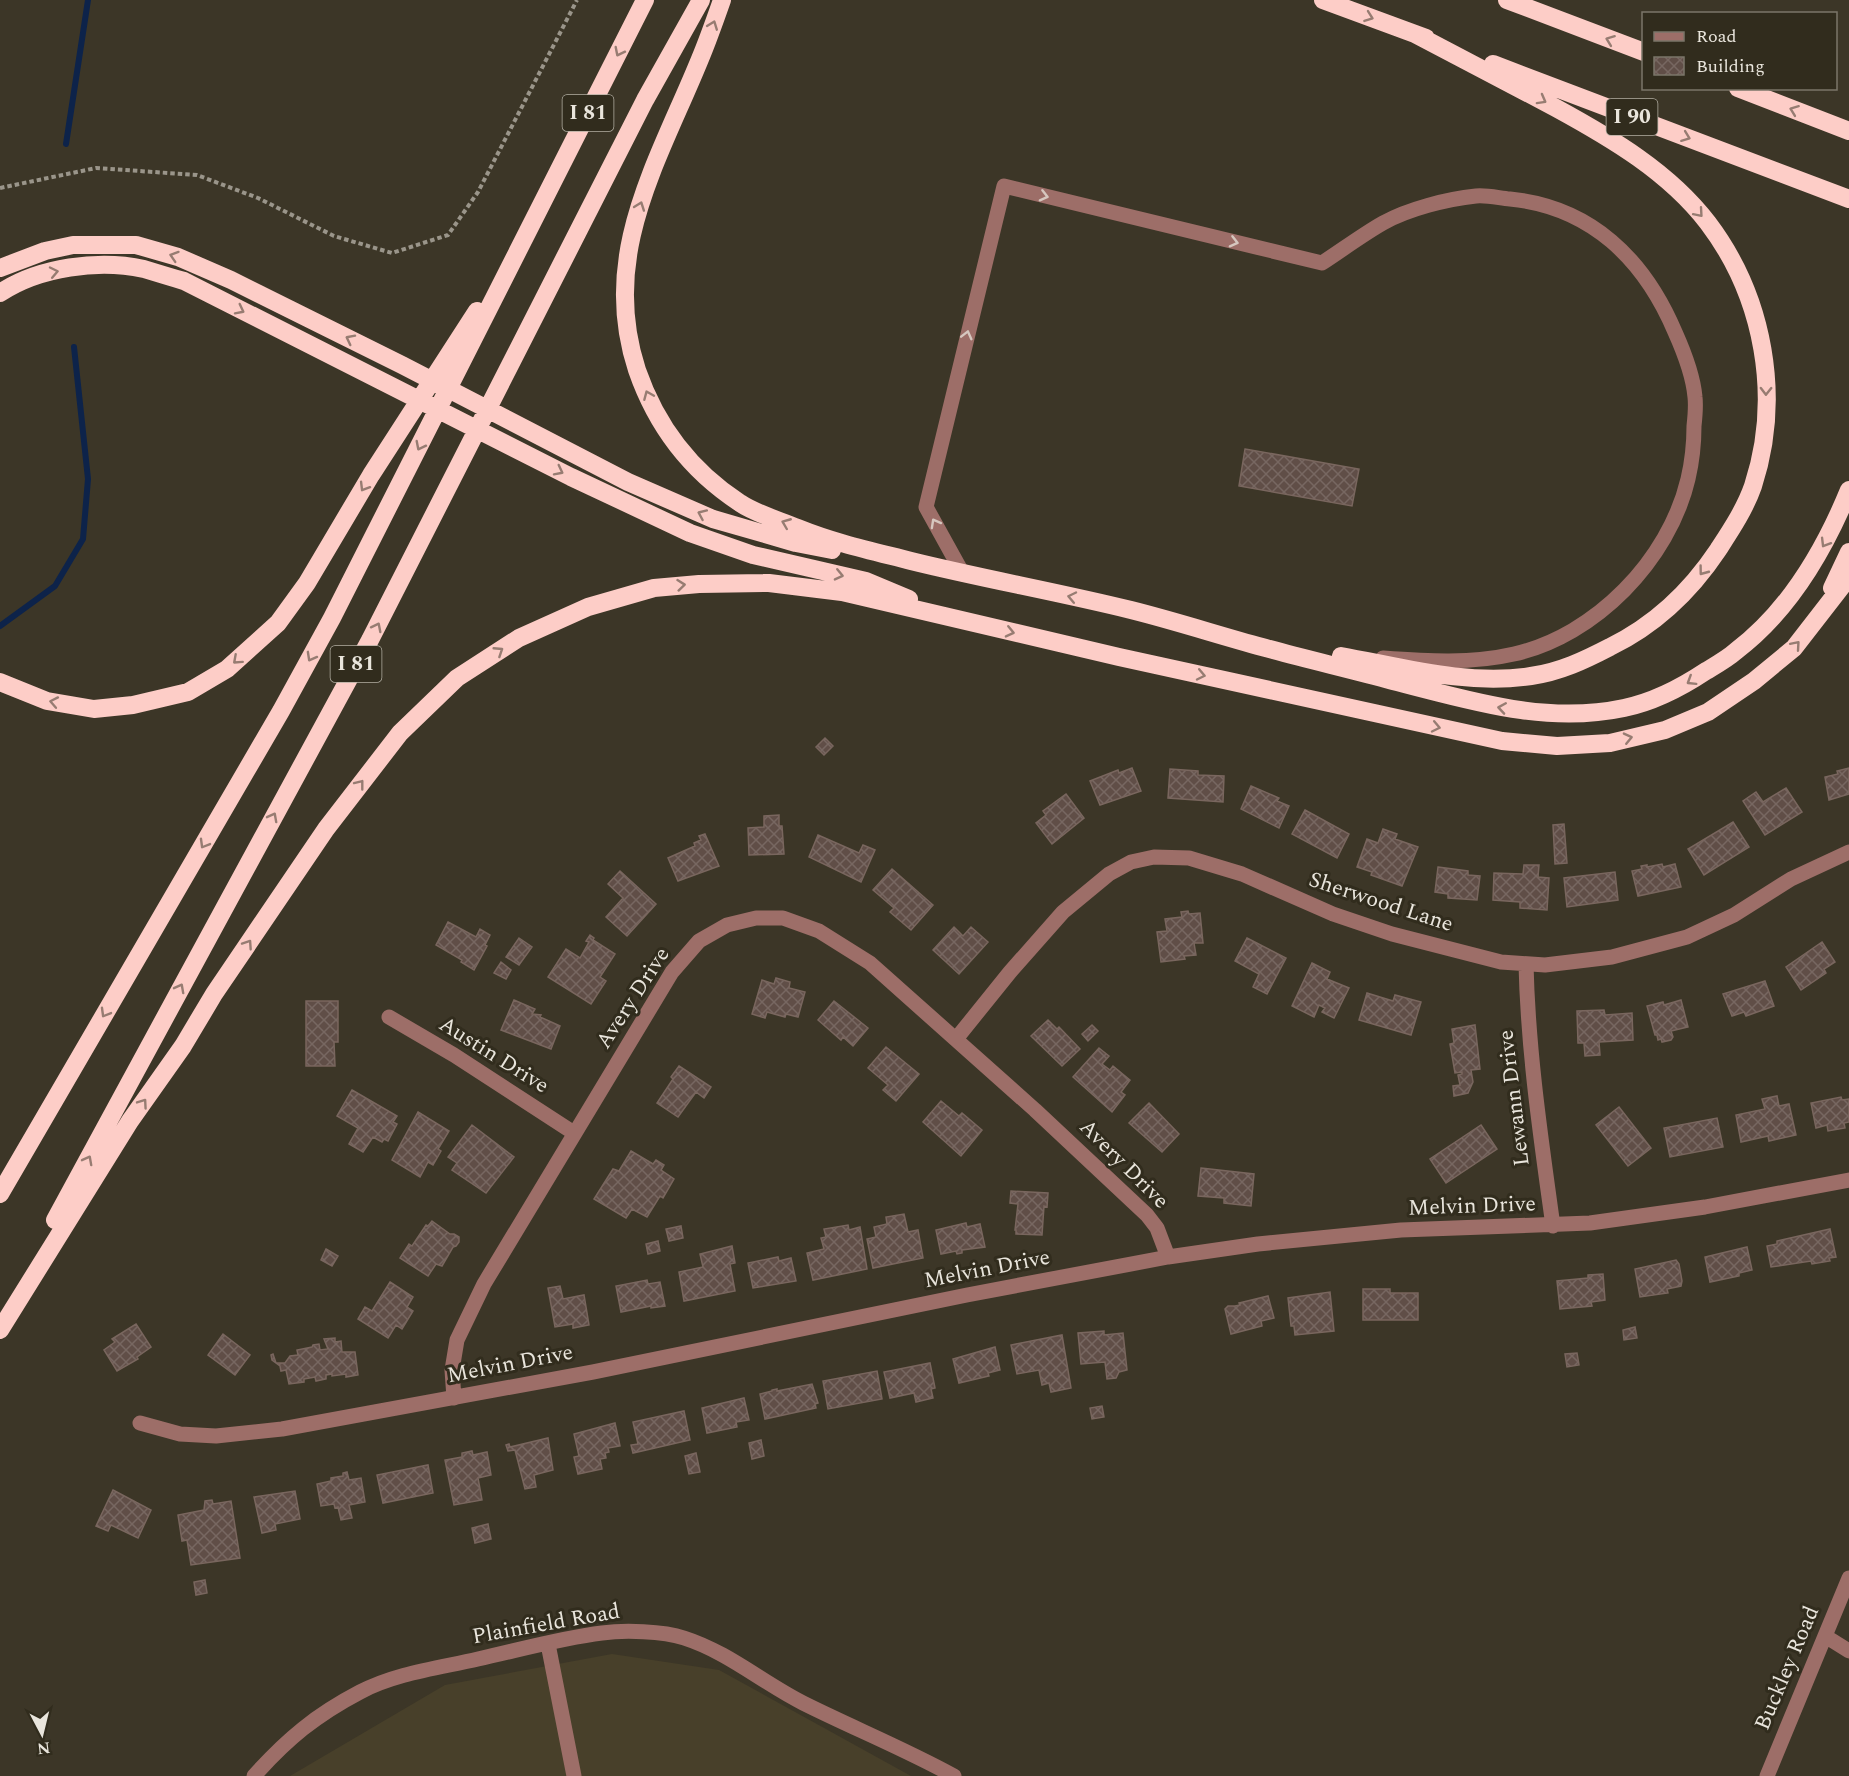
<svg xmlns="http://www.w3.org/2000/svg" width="1849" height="1776" font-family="Spectral,serif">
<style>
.built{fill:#48402a}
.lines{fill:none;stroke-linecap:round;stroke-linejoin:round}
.stream{stroke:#0d234a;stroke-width:6}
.building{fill:url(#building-cross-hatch);stroke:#79665e;stroke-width:1.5}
.path{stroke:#9a958a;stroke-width:4;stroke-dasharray:4.5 3;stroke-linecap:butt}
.minor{stroke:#9d6e68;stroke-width:15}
.highway{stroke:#fdcdc7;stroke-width:18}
.oneway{stroke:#977c72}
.oneway2{stroke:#d6c7bf}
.labels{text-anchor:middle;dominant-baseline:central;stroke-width:6;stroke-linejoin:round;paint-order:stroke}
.shield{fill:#312c1d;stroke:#b2aea3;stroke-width:1.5}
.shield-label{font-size:21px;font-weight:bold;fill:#e9e5dc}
.street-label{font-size:22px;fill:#e9e5dc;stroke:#312c1d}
</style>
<defs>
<pattern id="building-cross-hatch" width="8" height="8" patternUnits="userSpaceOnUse" patternTransform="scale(1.5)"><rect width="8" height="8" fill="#604e47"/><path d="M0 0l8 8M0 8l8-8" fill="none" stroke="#776761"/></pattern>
</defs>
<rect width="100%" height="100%" fill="#3c3627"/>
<path class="built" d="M612 1654 719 1670 911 1776H290L445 1685Z"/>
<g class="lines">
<path class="stream" d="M66 144 88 0
M0 626 55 586 83 539 88 479 74 347"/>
</g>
<path class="building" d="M1245 449 1359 469 1352 506 1239 486Z
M825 738 833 746 824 755 816 747Z
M1132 768 1141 791 1100 805 1090 781 1118 770 1119 773Z
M1849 768V794L1829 800 1825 777 1838 774 1837 771Z
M1170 769 1198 771V775L1224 776 1223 802 1168 798Z
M1251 786 1279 798 1277 801 1289 806 1279 828 1241 809Z
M1786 788 1802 812 1765 835 1743 801 1756 792 1763 802Z
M1066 794 1084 818 1052 844 1036 823 1046 815 1043 811Z
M1305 810 1349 834 1337 858 1292 834Z
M779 815V826H782L784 854 749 855 748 828 764 827V816Z
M1733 822 1749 847 1704 875 1688 849Z
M1564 824 1567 863 1555 864 1553 825Z
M1383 829 1397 834 1395 839 1418 847 1402 886 1371 875 1372 872 1357 867 1367 839 1378 843Z
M705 834 719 866 678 881 668 858 695 846 694 843 701 840 699 836Z
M818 835 859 853 863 845 875 850 861 882 809 857Z
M1662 864 1663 867 1675 864 1681 887 1638 896 1632 871 1642 869 1641 866 1647 865V867Z
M1524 865H1539L1538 877 1549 878 1547 910 1520 908V902L1493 900 1494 873 1523 874Z
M1438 867 1468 871V875L1480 876 1477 900 1448 898V894L1435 892Z
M892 869 933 905 911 930 890 912 894 908 873 890Z
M620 871 656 904 627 936 606 917 623 898 608 884Z
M1615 872 1618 900 1567 907 1564 878Z
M1188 911 1189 914 1200 913 1203 943H1194L1196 955 1184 956 1185 959 1161 962 1157 932 1167 931 1165 919 1182 917 1181 912Z
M448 922 476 937 480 929 490 935 485 945 487 946 474 970 461 962 462 960 436 945Z
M954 927 963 936 971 927 988 942 959 974 933 950Z
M590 935 594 938 593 940 615 954 600 977 606 981 591 1004 548 977 566 949 580 958 589 942 586 941Z
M519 938 532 947 519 965 506 957Z
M1247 938 1286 958 1267 994 1253 987 1259 974 1235 961Z
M1822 942 1835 962 1824 969 1826 973 1801 990 1786 967Z
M501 962 511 970 506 979 494 973Z
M1312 963 1330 972 1327 979 1349 988 1334 1018 1322 1012 1325 1008 1319 1005 1314 1017 1292 1006Z
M776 978 790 982 789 988 805 992 798 1017 786 1014 785 1017 767 1012 765 1018 752 1014 762 980 774 984Z
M1765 981 1774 1006 1746 1016 1744 1012 1732 1016 1723 994Z
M1367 993 1393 1001 1395 995 1421 1002 1411 1035 1359 1020Z
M514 1000 535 1009 532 1014 541 1015 540 1017 560 1026 551 1049 501 1030Z
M1681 1000 1688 1027 1671 1031 1673 1037 1671 1040 1662 1042 1661 1039 1658 1040 1657 1035H1655L1647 1006 1663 1002 1664 1005Z
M306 1001H338V1042H334L335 1066H306Z
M834 1001 868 1028 853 1046 843 1037 841 1040 818 1020Z
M1604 1010 1605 1015 1632 1013 1633 1040 1599 1042 1600 1055 1585 1056 1584 1043H1578L1577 1011Z
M1048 1020 1057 1029 1059 1027 1080 1049 1062 1066 1031 1036Z
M1092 1025 1098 1031 1088 1041 1082 1034Z
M1475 1025 1480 1069 1471 1070 1473 1082 1468 1093 1454 1096 1453 1086 1460 1085 1458 1075 1462 1074V1072L1455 1073 1450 1044 1454 1043 1452 1029Z
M886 1047 919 1074 896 1101 883 1090 888 1085 868 1068Z
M1099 1048 1109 1056 1102 1064 1110 1070 1113 1066 1130 1080 1121 1092 1125 1095 1112 1112 1073 1077Z
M679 1066 711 1087 704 1098 696 1092 678 1117 657 1103 673 1079 671 1077Z
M352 1090 397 1116 393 1122 397 1124 388 1141 384 1139 382 1142 373 1137 363 1152 349 1144 358 1128 337 1116Z
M1777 1096 1779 1106 1789 1104 1796 1135 1769 1141 1768 1136 1741 1142 1736 1115 1765 1109 1762 1099Z
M1841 1097 1842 1100 1849 1099V1122L1844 1123 1845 1128 1828 1131 1827 1125 1816 1128 1811 1103Z
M941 1101 959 1116 962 1113 982 1130 961 1156 923 1122Z
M1149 1103 1179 1134 1162 1152 1129 1123Z
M1619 1107 1651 1148 1628 1166 1596 1125Z
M418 1112 449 1131 438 1149 441 1151 433 1165 428 1162 420 1177 392 1160Z
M1717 1118 1723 1147 1670 1157 1664 1128Z
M472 1125 514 1157 486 1193 452 1170 457 1163 448 1157Z
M1481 1125 1497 1149 1446 1183 1430 1159Z
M631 1151 653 1164 656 1160 664 1165 661 1170 674 1179 663 1198 660 1196 647 1217 632 1209 626 1218 594 1199 613 1169 619 1171Z
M1201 1168 1254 1174 1251 1206 1224 1203V1198L1198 1196Z
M1011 1191 1048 1193 1047 1207 1044 1206 1042 1235 1016 1234V1230H1015L1018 1204 1010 1203Z
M904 1214 908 1232 918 1230 923 1258 873 1268 867 1239 876 1237 874 1227 887 1224 886 1217Z
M432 1221 450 1234H454L459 1237V1242L456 1246 453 1247 442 1266 436 1264 428 1276 400 1258 409 1244 412 1246 426 1225 428 1226Z
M966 1223 967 1227 980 1224 985 1247 962 1250V1253L957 1254 956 1251 941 1254 936 1230Z
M848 1225 849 1230 860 1227 867 1269 813 1280 807 1253 824 1249 821 1238 826 1237 824 1229Z
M681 1226 683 1238 669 1241 666 1229Z
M1830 1229 1836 1257 1829 1258 1830 1261 1812 1264 1811 1261 1771 1267 1767 1246 1777 1244V1241Z
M658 1241 660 1251 648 1254 646 1244Z
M732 1246 735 1263 730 1264 735 1291 684 1301 679 1272 703 1267 700 1254Z
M1747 1247 1752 1270 1739 1273V1276L1710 1282 1705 1257Z
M326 1249 338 1256 332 1266 321 1260Z
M778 1257 779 1261 791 1258 796 1281 753 1288 748 1263Z
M1676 1260 1679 1264 1682 1281 1681 1286 1667 1289 1668 1293 1640 1297 1635 1269Z
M1603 1274 1605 1300 1591 1302 1592 1306 1560 1309 1557 1281 1588 1278V1275Z
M647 1280 648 1284 660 1282 665 1306 651 1308V1306L621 1312 616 1286Z
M390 1282 413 1297 407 1307 413 1311 402 1329 396 1325 388 1338 358 1319 365 1307 372 1311Z
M560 1286 563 1299 584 1295 589 1325 573 1328V1324L555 1327 548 1288Z
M1363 1289H1390V1293H1418V1320H1363Z
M1330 1292 1334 1331 1295 1335 1294 1326H1291L1288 1298Z
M1268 1296 1274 1318 1261 1321 1262 1326 1231 1334 1225 1309 1228 1306H1235L1240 1305 1239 1303Z
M136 1324 151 1347 137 1357 138 1359 117 1371 104 1350 115 1342 112 1339Z
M1635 1327 1637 1338 1624 1340 1623 1330Z
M1104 1331V1335L1123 1333 1127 1370 1119 1372 1116 1378 1107 1379 1105 1362 1081 1364 1078 1333Z
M223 1334 250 1355 235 1375 208 1355Z
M1062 1335 1071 1388 1051 1392 1049 1383 1042 1385 1039 1370 1017 1374 1011 1345Z
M335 1338V1342L341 1341 342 1352H355L358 1375 346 1377V1374L332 1376V1374L326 1375V1379L316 1381 315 1377 304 1379V1382L289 1384 286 1370 281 1371 280 1366 272 1360 271 1355 273 1354 276 1363H285L290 1356 298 1355 297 1350 312 1347 313 1345 319 1344 320 1350 328 1349 324 1339Z
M995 1347 1000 1370 988 1373 989 1376 959 1383 953 1359Z
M1577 1353 1579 1365 1567 1367 1565 1354Z
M930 1363 935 1388 931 1389 933 1398 916 1402 914 1393 890 1398 884 1372Z
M877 1371 882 1399 828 1409 823 1381Z
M812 1384 818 1403 815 1404 816 1408 765 1419 760 1394 772 1391V1390L777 1389V1391Z
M744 1398 749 1420 736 1422 737 1427 707 1433 702 1408Z
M1102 1406 1104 1417 1092 1419 1090 1408Z
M684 1411 690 1440 633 1453 631 1445 638 1444 633 1422Z
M615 1423 620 1446 608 1448 609 1452 605 1453 606 1458 600 1459 602 1469 578 1474 574 1457 579 1456 574 1434Z
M548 1438 553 1470 534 1475 536 1487 525 1489 515 1450 508 1451 506 1445 509 1444 510 1447Z
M761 1440 764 1456 752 1459 749 1443Z
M472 1451 473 1455 487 1452 491 1475 478 1478 482 1500 454 1505 445 1460 462 1457V1453Z
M696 1453 700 1472 689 1474 685 1456Z
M428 1465 433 1493 383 1503 377 1475Z
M347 1472 349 1480 361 1478 365 1502 349 1505 352 1518 341 1520 338 1507 335 1508 334 1504 321 1506 317 1484 331 1481V1478L343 1476V1473Z
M113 1490 151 1510 138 1538 111 1525 108 1531 96 1526Z
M295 1491 300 1519 275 1524 276 1530 262 1533 254 1497Z
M212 1500 213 1504 231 1501 240 1558 191 1565 187 1540 182 1541 178 1515 204 1510 205 1501Z
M488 1524 491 1539 475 1543 472 1528Z
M205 1580 207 1593 196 1595 194 1582Z"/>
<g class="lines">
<path class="path" d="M0 188 96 168 197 175 258 198 334 236 392 253 448 235 478 192 577 0"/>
<path class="minor" d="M963 574 926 507 1004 186 1322 263C1342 250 1362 235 1383 223 1408 209 1447 199 1476 196 1487 195 1499 198 1510 199 1591 207 1644 259 1675 332 1684 352 1693 374 1695 397 1696 406 1695 417 1694 426 1694 443 1692 462 1688 479 1669 560 1595 636 1514 654 1471 664 1427 661 1383 658
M1526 964C1528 1052 1541 1139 1553 1226
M389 1017 454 1055 574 1133
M956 1039 1010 972 1063 912 1109 874 1131 862 1154 857 1189 858 1242 874 1333 914 1392 934 1501 962 1545 965 1612 957 1687 937 1734 915 1791 879 1849 852
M454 1398 452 1370 457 1340 484 1284 672 972 699 941 727 925 756 918H783L819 931 870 963 1035 1110 1147 1215 1157 1228 1168 1257
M140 1423 180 1434 216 1436 282 1429 593 1372 967 1295 1168 1257 1258 1244 1401 1230 1590 1223 1705 1207 1849 1180
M1825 1636 1849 1651
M548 1644 574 1776
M254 1776C287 1739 316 1715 360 1692 396 1673 439 1668 478 1659 519 1650 561 1638 602 1633 624 1630 663 1631 684 1638 728 1652 763 1683 803 1703 853 1728 905 1749 954 1776
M1767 1776 1849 1578"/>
<path class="highway" d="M722 0C715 20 708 40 700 59 658 162 599 255 637 370 656 425 691 471 740 503 756 514 779 520 798 528 835 543 872 551 911 561 984 579 1058 592 1131 610 1175 621 1218 635 1262 647 1305 659 1349 669 1393 681 1469 700 1545 725 1624 708 1653 702 1682 687 1706 671 1716 665 1727 659 1736 651 1789 611 1824 551 1849 490
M1323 0 1426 38
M1507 0 1644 52
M1493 64 1849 199
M1738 88 1849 131
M0 268 45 251 73 245H136L178 257 231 280 402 365 628 482 713 519 796 543 832 550
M0 293C39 267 99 259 144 269 157 273 170 277 184 281L571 477 690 533 753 555 866 581 909 599
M1832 588 1849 552
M1341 656C1402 667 1468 686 1531 676 1560 672 1585 660 1610 647 1655 625 1690 592 1718 550 1731 530 1745 509 1753 486 1782 397 1764 297 1708 223 1669 172 1611 138 1556 108 1509 83 1462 59 1415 34
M0 682 47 701 94 709 133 705 188 692 227 669 278 623 307 583 371 475 477 311
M0 1194 281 711 332 618 645 0
M55 1220 370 640 645 100 701 0
M0 1330 130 1121 183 1046 214 994 326 829 400 733 457 678 519 638 588 607 654 588 699 584 769 583 842 592 1119 657 1502 741 1557 746 1610 743 1665 730 1708 712 1754 681 1794 648 1849 577"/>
</g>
<defs><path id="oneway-chevron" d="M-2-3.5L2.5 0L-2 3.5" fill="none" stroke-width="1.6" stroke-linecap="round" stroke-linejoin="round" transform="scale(1.5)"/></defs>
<g class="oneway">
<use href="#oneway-chevron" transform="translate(1369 17) rotate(20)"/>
<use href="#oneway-chevron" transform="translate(713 25) rotate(-69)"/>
<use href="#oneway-chevron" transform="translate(1610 40) rotate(-159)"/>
<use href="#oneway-chevron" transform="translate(619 52) rotate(117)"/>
<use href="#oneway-chevron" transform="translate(1542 100) rotate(29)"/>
<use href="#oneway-chevron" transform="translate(1794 110) rotate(-159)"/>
<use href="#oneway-chevron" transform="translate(1686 137) rotate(21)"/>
<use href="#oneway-chevron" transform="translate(640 206) rotate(-70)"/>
<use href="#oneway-chevron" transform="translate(1699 213) rotate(49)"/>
<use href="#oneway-chevron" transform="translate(174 256) rotate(-162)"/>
<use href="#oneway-chevron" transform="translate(54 272) rotate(-12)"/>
<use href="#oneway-chevron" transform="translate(240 310) rotate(27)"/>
<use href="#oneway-chevron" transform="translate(350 339) rotate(-153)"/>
<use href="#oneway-chevron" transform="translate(1766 391) rotate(91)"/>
<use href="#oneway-chevron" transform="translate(648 395) rotate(-113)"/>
<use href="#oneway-chevron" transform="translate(420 446) rotate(117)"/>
<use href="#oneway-chevron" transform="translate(559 471) rotate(27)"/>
<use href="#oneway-chevron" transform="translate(364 487) rotate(121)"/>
<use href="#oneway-chevron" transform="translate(702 514) rotate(-156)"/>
<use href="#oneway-chevron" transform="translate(786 523) rotate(-158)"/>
<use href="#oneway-chevron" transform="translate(1825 543) rotate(121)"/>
<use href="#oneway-chevron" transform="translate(1703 571) rotate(127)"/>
<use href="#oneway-chevron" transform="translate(839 575) rotate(13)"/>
<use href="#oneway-chevron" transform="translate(681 585) rotate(-6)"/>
<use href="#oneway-chevron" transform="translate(1072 597) rotate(-168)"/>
<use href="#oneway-chevron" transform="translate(377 627) rotate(-63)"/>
<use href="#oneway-chevron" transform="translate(1010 632) rotate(13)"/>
<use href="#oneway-chevron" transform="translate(1796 645) rotate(-49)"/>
<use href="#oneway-chevron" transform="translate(499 651) rotate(-33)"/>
<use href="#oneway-chevron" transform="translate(311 657) rotate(119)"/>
<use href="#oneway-chevron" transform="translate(237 660) rotate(138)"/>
<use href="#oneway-chevron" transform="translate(1201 675) rotate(12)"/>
<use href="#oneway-chevron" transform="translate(1691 681) rotate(148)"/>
<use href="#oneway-chevron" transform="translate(54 702) rotate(-169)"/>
<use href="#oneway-chevron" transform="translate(1502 708) rotate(-171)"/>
<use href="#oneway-chevron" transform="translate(1436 727) rotate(12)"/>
<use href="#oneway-chevron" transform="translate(1628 738) rotate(-13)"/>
<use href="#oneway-chevron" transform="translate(360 784) rotate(-52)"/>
<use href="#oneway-chevron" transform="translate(273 817) rotate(-62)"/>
<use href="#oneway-chevron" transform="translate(204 844) rotate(120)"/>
<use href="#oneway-chevron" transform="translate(248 944) rotate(-56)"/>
<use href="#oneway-chevron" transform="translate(180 988) rotate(-62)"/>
<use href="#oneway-chevron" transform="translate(105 1013) rotate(120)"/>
<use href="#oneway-chevron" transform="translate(143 1103) rotate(-55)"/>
<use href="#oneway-chevron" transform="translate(88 1160) rotate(-62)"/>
</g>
<g class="oneway2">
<use href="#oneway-chevron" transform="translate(1044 196) rotate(14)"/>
<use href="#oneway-chevron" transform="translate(1234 242) rotate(14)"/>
<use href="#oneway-chevron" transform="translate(967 335) rotate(-76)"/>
<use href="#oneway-chevron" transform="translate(935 523) rotate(-119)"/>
</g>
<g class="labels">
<g class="shield">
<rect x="562.5" y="95" width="51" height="36" rx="4.5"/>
<rect x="1606.5" y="99" width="51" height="36" rx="4.5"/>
<rect x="330.5" y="646" width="51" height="36" rx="4.5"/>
</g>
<g class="shield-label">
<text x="588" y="113">I 81</text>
<text x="1632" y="117">I 90</text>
<text x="356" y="664">I 81</text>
</g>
<g class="street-label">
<text transform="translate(1381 902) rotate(18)">Sherwood Lane</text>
<text transform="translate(633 998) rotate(-57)">Avery Drive</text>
<text transform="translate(494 1055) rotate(32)">Austin Drive</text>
<text transform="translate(1514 1098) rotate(-97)">Lewann Drive</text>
<text transform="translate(1124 1164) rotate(45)">Avery Drive</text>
<text transform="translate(1472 1206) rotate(-2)">Melvin Drive</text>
<text transform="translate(987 1269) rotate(-11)">Melvin Drive</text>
<text transform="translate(510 1364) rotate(-11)">Melvin Drive</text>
<text transform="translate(546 1624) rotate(-10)">Plainfield Road</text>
<text transform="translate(1787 1668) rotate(-67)">Buckley Road</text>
</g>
</g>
<rect x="1642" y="12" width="195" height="78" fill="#312c1d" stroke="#7b7669" stroke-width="1.5"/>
<rect x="1654" y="32" width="30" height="9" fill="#9d6e68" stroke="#7b7669" stroke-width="1.5"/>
<text x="1696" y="42" font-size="18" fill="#e9e5dc">Road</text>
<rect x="1654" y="57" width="30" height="18" fill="url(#building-cross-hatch)" stroke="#7b7669" stroke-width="1.5"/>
<text x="1696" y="72" font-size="18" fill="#e9e5dc">Building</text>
<g transform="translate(42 1734) rotate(173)" stroke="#312c1d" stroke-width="4.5" paint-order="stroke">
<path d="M0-4.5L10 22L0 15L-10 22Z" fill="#e9e5dc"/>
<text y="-9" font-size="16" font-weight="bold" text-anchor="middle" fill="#e9e5dc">N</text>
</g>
</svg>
